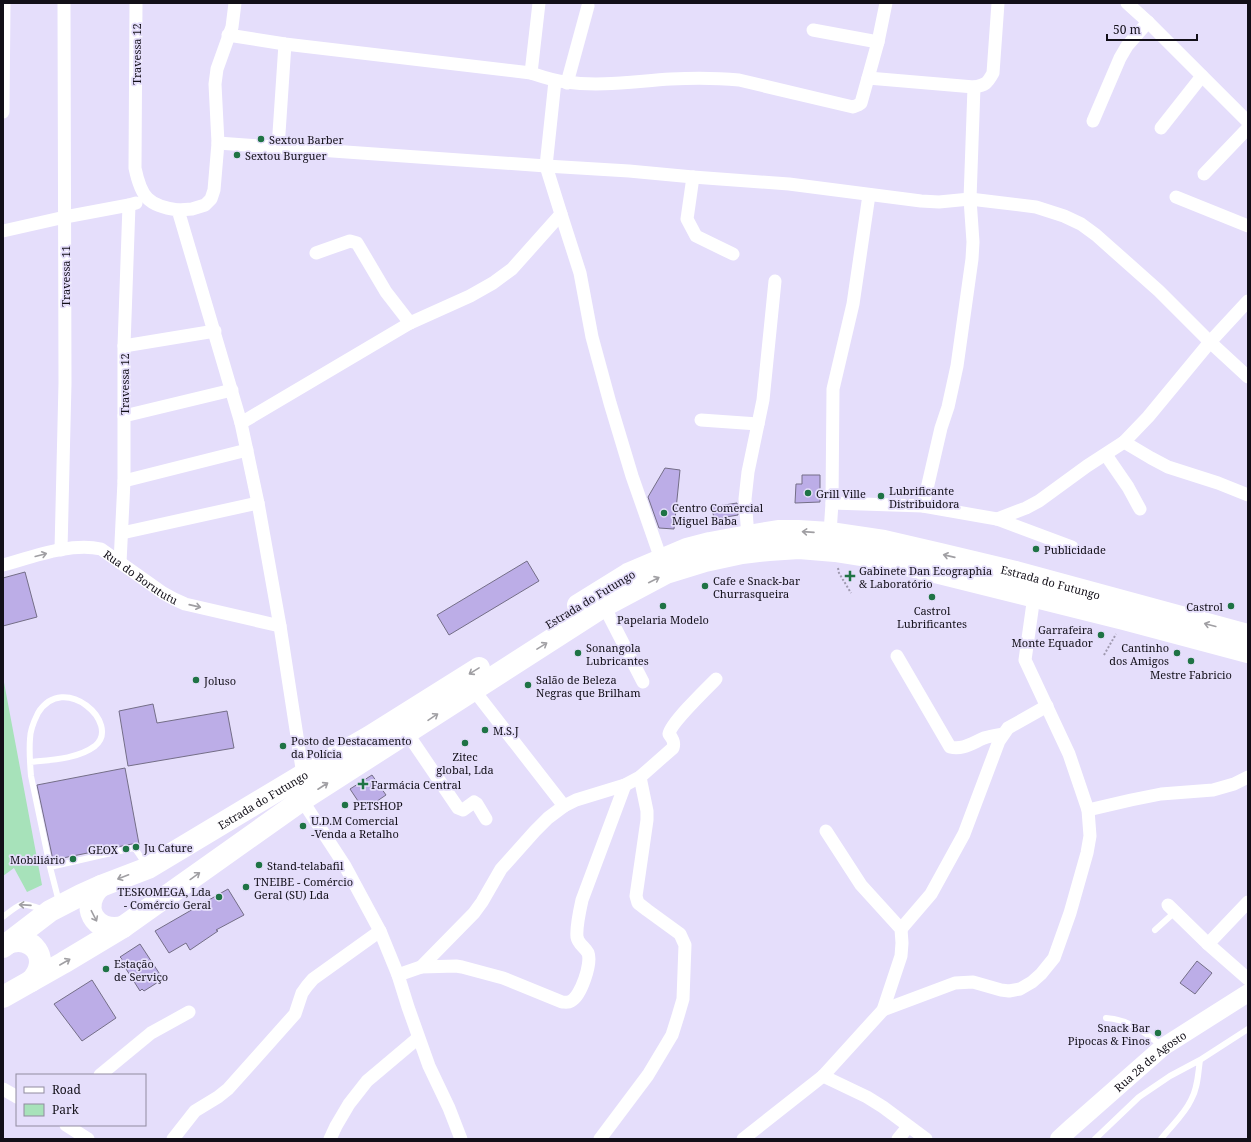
<svg xmlns="http://www.w3.org/2000/svg" width="1251" height="1142" font-family="'Noto Serif',serif">
<style>
.green{fill:#a7e2ba}
.building{fill:#bcade7;stroke:#746e87}
.lines{fill:none;stroke-linecap:round;stroke-linejoin:round}
.path{stroke:#9f99af;stroke-width:2;stroke-dasharray:2 2;stroke-linecap:butt}
.lane{stroke:#fff;stroke-width:6}
.street{stroke:#fff;stroke-width:13}
.secondary{stroke:#fff;stroke-width:18}
.highway{stroke:#fff;stroke-width:22}
.oneway{stroke:#a09fa3}
.poi-dot{fill:#1f7345;stroke:#e5defb;stroke-width:1.5}
.labels{text-anchor:middle;dominant-baseline:central;stroke-width:3.5;stroke-linejoin:round;paint-order:stroke}
.street-label{font-size:11px;fill:#120f18;stroke:#e5defb}
.poi-label{font-size:11px;fill:#120f18;stroke:#e5defb;text-anchor:start}
</style>
<rect width="100%" height="100%" fill="#e5defb"/>
<path class="green" d="M3 677 42 885 27 892 14 868 3 876Z"/>
<path class="building" d="M665 468 680 470 674 529 659 528 648 497Z
M802 475H820V502L795 503 796 484H802Z
M737 503 738 515 714 519 712 507Z
M527 561 539 581 449 635 437 615Z
M25 572 37 617 3 626V578Z
M153 704 157 723 227 711 234 748 128 766 119 711Z
M125 768 139 844H132L53 860 37 785Z
M372 775 386 795 364 810 350 789Z
M228 889 244 915 216 930 218 931 190 950 186 943 169 953 155 931Z
M140 944 163 979 144 991 142 989 140 991 121 961 122 959 120 957Z
M1197 961 1212 973 1195 994 1180 983Z
M92 980 116 1018 82 1041 54 1004Z"/>
<g class="lines">
<path class="path" d="M838 568 839 573 851 593
M1104 655 1116 634"/>
<path class="lane" d="M30 762C50 760 78 759 95 746 122 724 64 671 38 713 34 721 30 730 30 739 29 751 30 764 31 776L50 867 59 902
M50 867 133 848 136 850 146 865
M3 917C23 901 20 902 44 910
M1155 930 1175 912
M1106 1018C1129 1019 1145 1033 1162 1046
M1095 1139 1139 1097 1170 1076 1200 1060 1248 1029
M1161 1139C1171 1126 1184 1115 1191 1100 1198 1088 1198 1073 1200 1060"/>
<g class="street">
<path d="M136 3 135 168C141 197 148 206 178 210L241 423 258 503 280 626 303 775"/>
<path d="M1127 3 1148 22 1248 122"/>
<path d="M813 30 878 42"/>
<path d="M228 35 285 44 531 73C543 77 554 81 566 82 601 87 636 81 671 79 693 78 717 78 739 80L853 107 858 105 861 103 878 42 886 3"/>
<path d="M531 73 539 3"/>
<path d="M868 78 974 87C985 85 987 84 993 73L998 3"/>
<path d="M567 83 588 6"/>
<path d="M3 112 4 3"/>
<path d="M1093 121 1120 58 1127 46 1148 22"/>
<path d="M1161 128 1202 76"/>
<path d="M218 143 546 166 629 171 693 177 789 184 921 201 939 202 970 199 1036 207 1064 216 1081 224 1096 235 1159 291 1210 342 1248 377"/>
<path d="M278 148 285 44"/>
<path d="M1204 174 1248 128"/>
<path d="M693 177 687 219 696 236 733 254"/>
<path d="M1176 197 1248 226"/>
<path d="M178 210 192 209 205 205 211 199 214 190 218 143 215 84 217 69 232 27 235 3"/>
<path d="M561 214 580 273 592 337 610 403 632 476 661 559"/>
<path d="M3 231 65 217 129 205 136 203"/>
<path d="M316 253 350 241 357 243 386 292 410 323"/>
<path d="M124 346 215 331"/>
<path d="M124 416 232 390"/>
<path d="M701 420 758 424"/>
<path d="M241 423 410 323 470 296 493 283 512 269 561 214 546 166 555 81"/>
<path d="M1124 442 1151 458 1168 467 1218 483 1248 495"/>
<path d="M1106 455 1128 487 1140 509"/>
<path d="M124 481 247 450"/>
<path d="M832 503 923 506 997 519 1072 547"/>
<path d="M923 506 941 428 948 407 957 366 972 259 973 242 970 199 974 87"/>
<path d="M997 519 1026 508 1039 501 1087 466 1124 442 1148 417 1210 342 1248 301"/>
<path d="M122 533 258 503"/>
<path d="M830 533 832 503 833 389 853 304 869 195"/>
<path d="M748 536 745 499 748 472 763 400 775 281"/>
<path d="M61 550 65 383 64 3"/>
<path d="M120 563 124 481V346L129 205"/>
<path id="s1" d="M3 565C32 557 71 542 101 549L163 593 174 599 185 604 280 626"/>
<path d="M604 606 643 682"/>
<path d="M897 656 950 747C963 750 972 743 984 738 990 736 997 735 1003 734"/>
<path d="M473 689 564 806"/>
<path d="M407 733 458 808 463 810 474 802 477 804 486 819"/>
<path d="M302 800 345 866 380 931 398 975 408 1007 429 1066 449 1108 461 1139"/>
<path d="M1088 810 1131 800 1161 794 1213 790 1234 784 1248 777"/>
<path d="M1168 905 1208 944 1248 979"/>
<path d="M901 929 931 894 964 834 999 741 1008 728 1047 706"/>
<path d="M1208 944 1248 902"/>
<path d="M421 967 456 966 462 967 503 978 562 1002C565 1002 568 1003 571 1001 581 996 592 963 588 953 585 947 578 944 577 937 576 928 580 909 582 900L625 785"/>
<path d="M398 975 421 967 474 913 482 902 501 869 535 831 548 818 564 806 576 800 625 785 640 777 673 748C675 742 672 738 669 734 670 724 707 688 716 679"/>
<path d="M883 1010 955 983 973 982 1001 990 1009 991 1020 989 1032 982 1041 974 1054 958 1070 913 1087 853 1090 836 1088 810 1069 754 1025 660 1034 596"/>
<path d="M100 1075 151 1033 189 1012"/>
<path d="M823 1076 867 1097 883 1107 926 1139"/>
<path d="M3 1089 17 1097"/>
<path d="M66 1125 88 1139"/>
<path d="M173 1139 195 1111 218 1097 228 1089 295 1014 302 993 307 986 313 979 380 931"/>
<path d="M330 1139 336 1126 349 1104 367 1081 418 1038"/>
<path d="M600 1139 648 1075 672 1035 678 1016 683 999 685 945 680 934 647 910 638 903 636 896 647 820V811L640 777"/>
<path d="M743 1139 823 1076 883 1010 901 956 902 943 901 929 861 885 826 831"/>
<path d="M898 1139 908 1127"/>
</g>
<path class="secondary" id="s2" d="M1059 1139 1071 1128 1163 1047 1248 993"/>
<g class="highway">
<path id="s3" d="M578 605 628 574 687 549 710 543 748 536 778 531H798L830 533 884 541 940 554 1016 572 1248 635"/>
<path d="M101 886C79 905 94 934 123 927"/>
<path d="M6 944C33 932 52 960 31 981"/>
<path id="s4" d="M3 947 50 911 81 895 101 886 148 868 303 775 369 737 479 668"/>
<path d="M3 997 63 963 123 927 302 800 604 606 666 573 705 561 742 553 769 550 799 548 835 551 879 558 1124 619 1248 652"/>
</g>
</g>
<defs><path id="oneway-shaft" d="M-6 0H5M1.5-3L5.5 0L1.5 3" fill="none" stroke-width="1.6" stroke-linecap="round" stroke-linejoin="round"/></defs>
<g class="oneway">
<use href="#oneway-shaft" transform="translate(808 532) rotate(-176)"/>
<use href="#oneway-shaft" transform="translate(41 555) rotate(-15)"/>
<use href="#oneway-shaft" transform="translate(949 556) rotate(-167)"/>
<use href="#oneway-shaft" transform="translate(654 580) rotate(-27)"/>
<use href="#oneway-shaft" transform="translate(195 606) rotate(13)"/>
<use href="#oneway-shaft" transform="translate(1210 625) rotate(-165)"/>
<use href="#oneway-shaft" transform="translate(542 646) rotate(-32)"/>
<use href="#oneway-shaft" transform="translate(474 671) rotate(148)"/>
<use href="#oneway-shaft" transform="translate(433 717) rotate(-34)"/>
<use href="#oneway-shaft" transform="translate(323 786) rotate(-33)"/>
<use href="#oneway-shaft" transform="translate(195 876) rotate(-36)"/>
<use href="#oneway-shaft" transform="translate(123 877) rotate(159)"/>
<use href="#oneway-shaft" transform="translate(25 905) rotate(-176)"/>
<use href="#oneway-shaft" transform="translate(94 916) rotate(63)"/>
<use href="#oneway-shaft" transform="translate(65 962) rotate(-30)"/>
</g>
<g class="poi-dot">
<circle cx="261" cy="139" r="4"/>
<circle cx="237" cy="155" r="4"/>
<circle cx="808" cy="493" r="4"/>
<circle cx="881" cy="496" r="4"/>
<circle cx="664" cy="513" r="4"/>
<circle cx="1036" cy="549" r="4"/>
<path d="M848 570h4v4h4v4h-4v4h-4v-4h-4v-4h4z"/>
<circle cx="705" cy="586" r="4"/>
<circle cx="932" cy="597" r="4"/>
<circle cx="663" cy="606" r="4"/>
<circle cx="1231" cy="606" r="4"/>
<circle cx="1101" cy="635" r="4"/>
<circle cx="578" cy="653" r="4"/>
<circle cx="1177" cy="653" r="4"/>
<circle cx="1191" cy="661" r="4"/>
<circle cx="196" cy="680" r="4"/>
<circle cx="528" cy="685" r="4"/>
<circle cx="485" cy="730" r="4"/>
<circle cx="465" cy="743" r="4"/>
<circle cx="283" cy="746" r="4"/>
<path d="M361 778h4v4h4v4h-4v4h-4v-4h-4v-4h4z"/>
<circle cx="345" cy="805" r="4"/>
<circle cx="303" cy="826" r="4"/>
<circle cx="136" cy="847" r="4"/>
<circle cx="126" cy="849" r="4"/>
<circle cx="73" cy="859" r="4"/>
<circle cx="259" cy="865" r="4"/>
<circle cx="246" cy="887" r="4"/>
<circle cx="219" cy="897" r="4"/>
<circle cx="106" cy="969" r="4"/>
<circle cx="1158" cy="1033" r="4"/>
</g>
<g class="labels">
<g class="street-label">
<text transform="translate(136 54) rotate(-90)">Travessa 12</text>
<text transform="translate(65 276) rotate(-90)">Travessa 11</text>
<text transform="translate(124 384) rotate(-90)">Travessa 12</text>
<text stroke="none"><textPath href="#s1" startOffset="149">Rua do Borututu</textPath></text>
<text stroke="none"><textPath href="#s3" startOffset="494">Estrada do Futungo</textPath></text>
<text transform="translate(590 599) rotate(-31)">Estrada do Futungo</text>
<text stroke="none"><textPath href="#s4" startOffset="300">Estrada do Futungo</textPath></text>
<text stroke="none"><textPath href="#s2" startOffset="120">Rua 28 de Agosto</textPath></text>
</g>
<g class="poi-label">
<text x="269" y="139">Sextou Barber</text>
<text x="245" y="155">Sextou Burguer</text>
<text x="889" y="490">Lubrificante<tspan x="889" dy="13">Distribuidora</tspan></text>
<text x="816" y="493">Grill Ville</text>
<text x="672" y="507">Centro Comercial<tspan x="672" dy="13">Miguel Baba</tspan></text>
<text x="1044" y="549">Publicidade</text>
<text x="859" y="570">Gabinete Dan Ecographia<tspan x="859" dy="13">&amp; Laboratório</tspan></text>
<text x="713" y="580">Cafe e Snack-bar<tspan x="713" dy="13">Churrasqueira</tspan></text>
<text x="1223" y="606" text-anchor="end">Castrol</text>
<text x="932" y="610" text-anchor="middle">Castrol<tspan x="932" dy="13">Lubrificantes</tspan></text>
<text x="663" y="619" text-anchor="middle">Papelaria Modelo</text>
<text x="1093" y="629" text-anchor="end">Garrafeira<tspan x="1093" dy="13">Monte Equador</tspan></text>
<text x="586" y="647">Sonangola<tspan x="586" dy="13">Lubricantes</tspan></text>
<text x="1169" y="647" text-anchor="end">Cantinho<tspan x="1169" dy="13">dos Amigos</tspan></text>
<text x="1191" y="674" text-anchor="middle">Mestre Fabricio</text>
<text x="536" y="679">Salão de Beleza<tspan x="536" dy="13">Negras que Brilham</tspan></text>
<text x="204" y="680">Joluso</text>
<text x="493" y="730">M.S.J</text>
<text x="291" y="740">Posto de Destacamento<tspan x="291" dy="13">da Polícia</tspan></text>
<text x="465" y="756" text-anchor="middle">Zitec<tspan x="465" dy="13">global, Lda</tspan></text>
<text x="371" y="784">Farmácia Central</text>
<text x="353" y="805">PETSHOP</text>
<text x="311" y="820">U.D.M Comercial<tspan x="311" dy="13">-Venda a Retalho</tspan></text>
<text x="144" y="847">Ju Cature</text>
<text x="118" y="849" text-anchor="end">GEOX</text>
<text x="65" y="859" text-anchor="end">Mobiliário</text>
<text x="267" y="865">Stand-telabafil</text>
<text x="254" y="881">TNEIBE - Comércio<tspan x="254" dy="13">Geral (SU) Lda</tspan></text>
<text x="211" y="891" text-anchor="end">TESKOMEGA, Lda<tspan x="211" dy="13">- Comércio Geral</tspan></text>
<text x="114" y="963">Estação<tspan x="114" dy="13">de Serviço</tspan></text>
<text x="1150" y="1027" text-anchor="end">Snack Bar<tspan x="1150" dy="13">Pipocas &amp; Finos</tspan></text>
</g>
</g>
<rect width="1251" height="1142" fill="none" stroke="#120f18" stroke-width="8"/>
<rect x="16" y="1074" width="130" height="52" fill="#e5defb" stroke="#918ba0"/>
<rect x="24" y="1087" width="20" height="6" fill="#ffffff" stroke="#918ba0"/>
<text x="52" y="1094" font-size="12" fill="#120f18">Road</text>
<rect x="24" y="1104" width="20" height="12" fill="#a7e2ba" stroke="#918ba0"/>
<text x="52" y="1114" font-size="12" fill="#120f18">Park</text>
<path d="M1107 34v6h90v-6" fill="none" stroke="#120f18" stroke-width="2"/>
<text x="1113" y="34" font-size="12" fill="#120f18" stroke="#e5defb" stroke-width="3" paint-order="stroke">50 m</text>
</svg>
